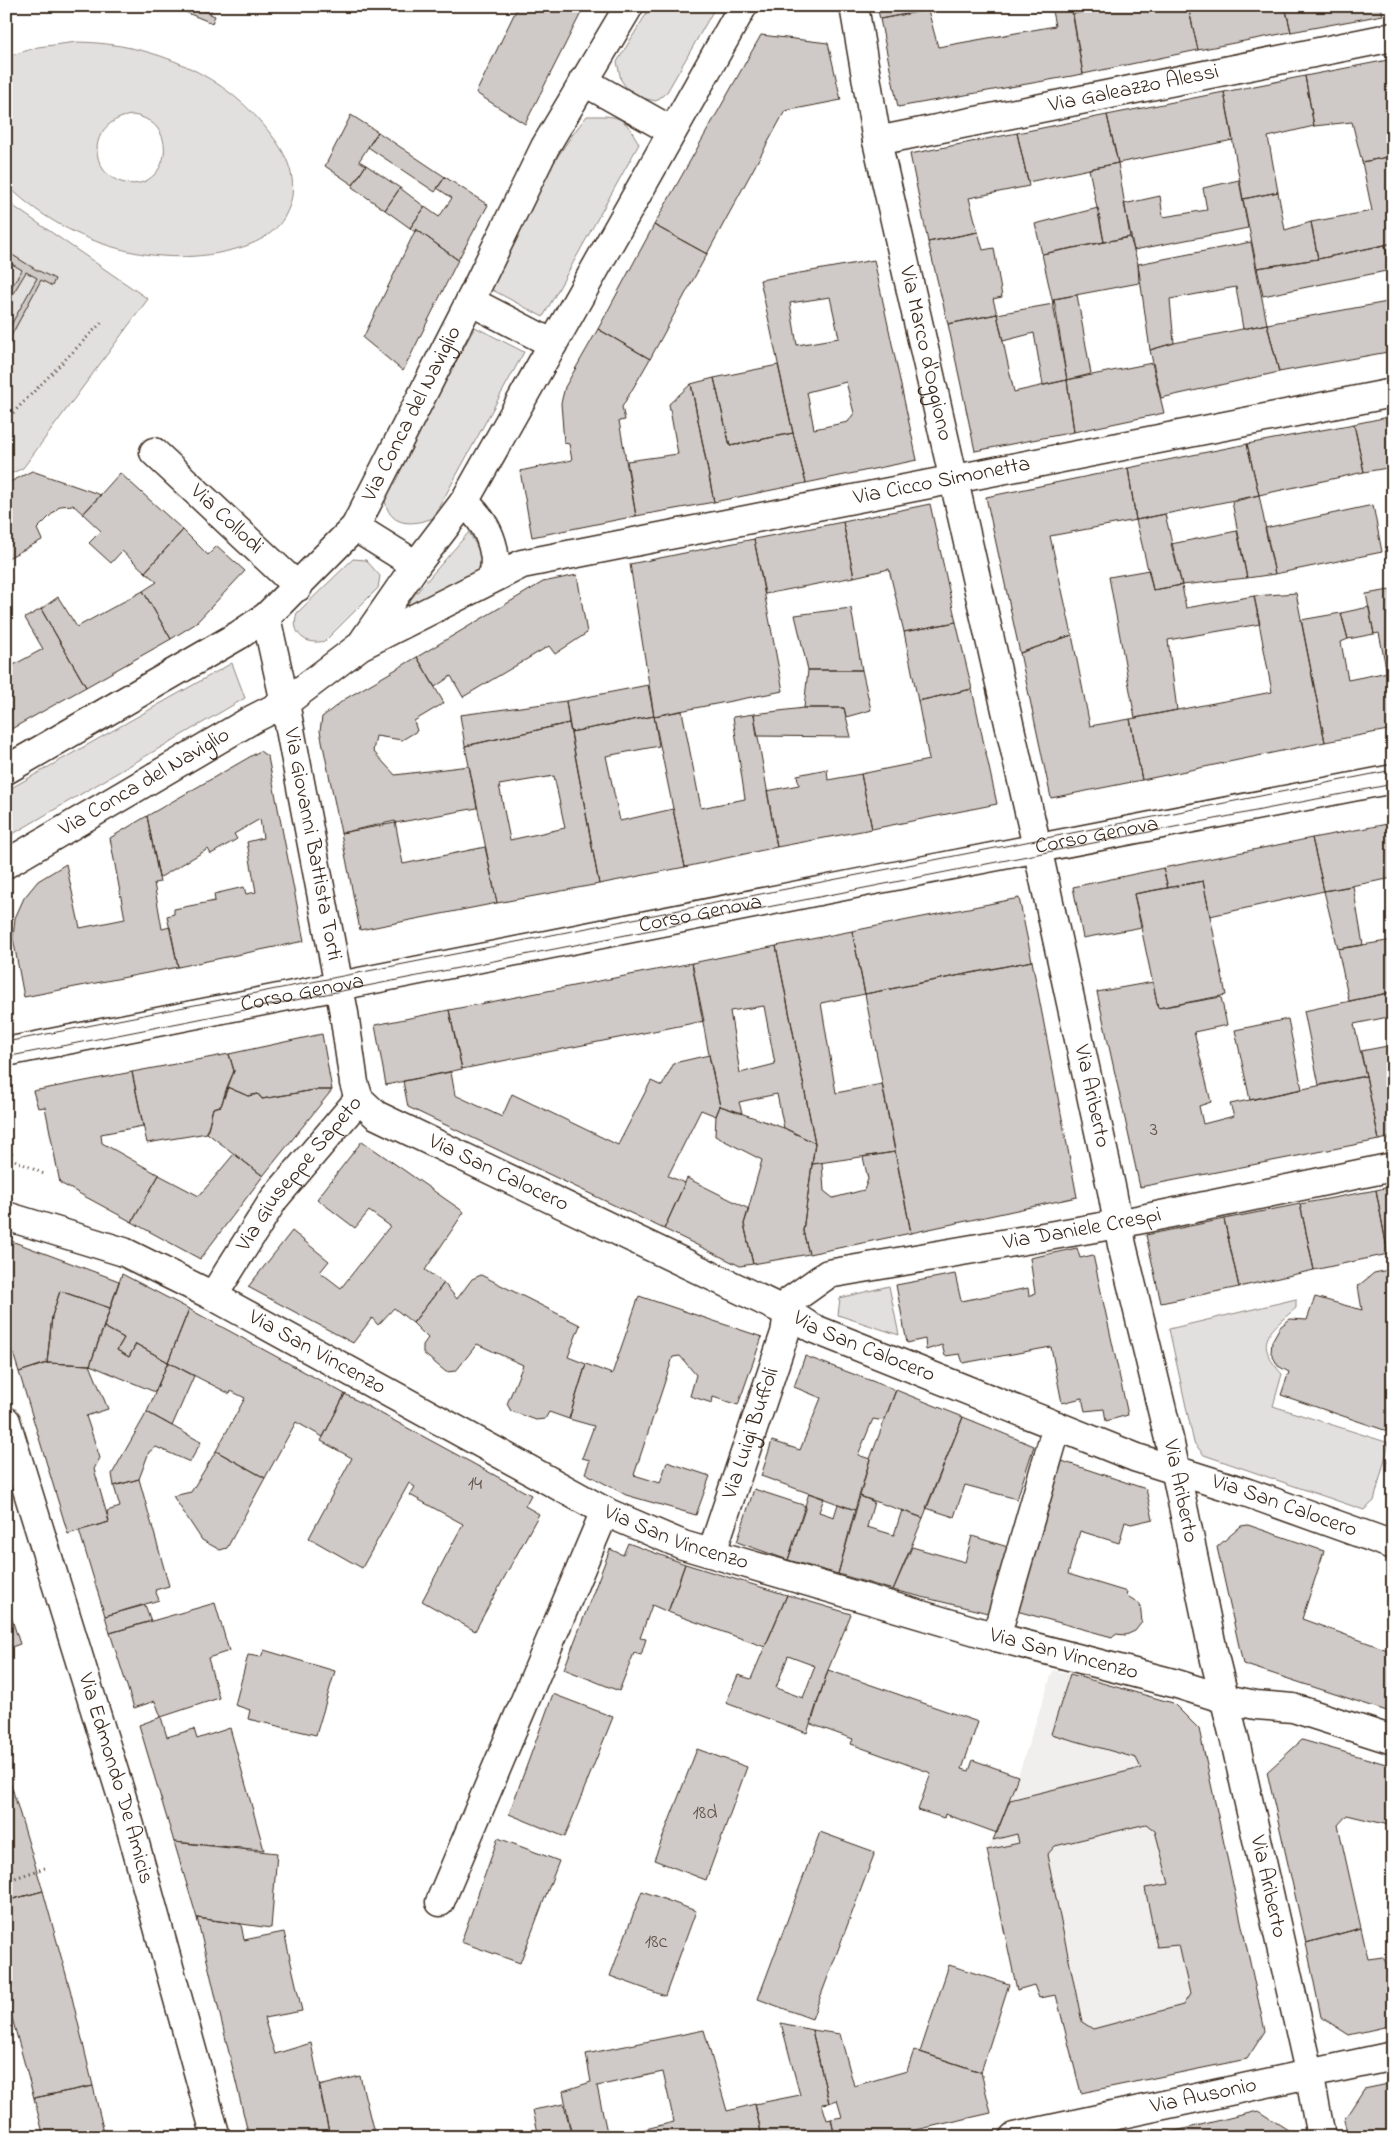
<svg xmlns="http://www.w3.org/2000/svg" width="1399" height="2143" font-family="'Indie Flower',sans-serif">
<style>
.built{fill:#f1efee}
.green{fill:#e2e0de;stroke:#8e857e;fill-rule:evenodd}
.building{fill:#cfcac7;stroke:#3b2a1e;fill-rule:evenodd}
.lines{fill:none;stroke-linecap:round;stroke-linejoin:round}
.minor-casing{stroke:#3b2a1e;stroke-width:31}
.path{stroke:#3b2a1e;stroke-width:3;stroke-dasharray:1 4;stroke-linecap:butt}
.minor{stroke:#fff;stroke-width:28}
.tram{stroke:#3b2a1e;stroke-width:1}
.labels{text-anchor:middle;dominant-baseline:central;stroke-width:4;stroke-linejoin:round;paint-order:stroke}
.number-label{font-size:20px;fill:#605248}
.street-label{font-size:22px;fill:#3b2a1e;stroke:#fff}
</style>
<rect width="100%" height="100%" fill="#fff"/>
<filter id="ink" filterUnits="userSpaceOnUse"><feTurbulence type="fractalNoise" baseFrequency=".02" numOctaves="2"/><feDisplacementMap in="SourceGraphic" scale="10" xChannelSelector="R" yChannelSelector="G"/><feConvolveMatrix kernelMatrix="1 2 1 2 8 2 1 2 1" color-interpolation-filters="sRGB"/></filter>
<g filter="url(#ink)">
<path class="built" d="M1053 1670 1173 1703 1199 1729 1265 2031 1247 2059 1081 2093 1056 1995 1039 1998 1034 1985 1017 1990 987 1850 997 1833 1010 1800Z"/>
<path class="green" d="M651 6H716L667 92 656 101 632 96 621 80 617 62Z
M77 42C153 43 227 74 273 137 290 159 300 187 286 214 276 235 253 245 232 250 152 271 63 241 6 184V57L38 47ZM133 115C183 123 168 192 125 183 116 181 108 176 103 169 87 144 105 117 133 115Z
M587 116C618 116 623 114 639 144L543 317 487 287C518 229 545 167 587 116Z
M6 201 148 299 23 468 6 476Z
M475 327 524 352 433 518C417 524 395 528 387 508 385 504 385 497 384 492Z
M469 532 483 558 476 574 392 621Z
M353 559 366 560 380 576 378 588 325 641C305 646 290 633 297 613Z
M232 663 245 698 6 838V791Z
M889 1286 899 1335 838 1315 840 1298Z
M1296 1299V1308C1268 1332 1253 1342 1282 1374L1273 1406 1389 1443 1374 1501 1364 1510 1204 1455 1194 1443 1169 1329Z"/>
<path class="building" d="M187 6H194L206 12 208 6H213L210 14 215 16 212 23 185 12Z
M518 6H571L581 13 525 124 476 93Z
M877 6H948L880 19Z
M1051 6H1071L1083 74 898 107 880 19 928 10 938 47 1055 26Z
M1117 6H1188L1198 50 1083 74 1073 14Z
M1188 6H1285L1291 32 1198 50Z
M1285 6H1381L1383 15 1291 32Z
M761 35 828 43 841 100 785 111 707 254 654 225Z
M1393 59V156L1362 162 1352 122 1314 126 1305 76Z
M1305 76 1314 126 1268 137 1278 192 1243 199 1224 92Z
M1224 92 1233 140 1118 163 1107 115Z
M351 115 378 132 359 161 366 165 353 185 325 166Z
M1107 115 1118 163 1028 182 1017 133Z
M378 132 445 177 435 192 368 147Z
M1017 133 1029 186 969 198 978 232 928 242 910 154Z
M1393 156V243L1318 259 1311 222 1372 211 1362 162Z
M1118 163 1130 237 1104 242 1089 169Z
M366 165 400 188 385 210 352 187Z
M445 177 488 205 458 260 416 229 415 232 410 228 425 207 439 217 452 198 437 188Z
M1239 180 1248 228 1134 250 1124 204 1160 196 1163 217 1207 210 1203 188Z
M400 188 425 207 410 228 385 210Z
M1278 192 1285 230 1311 222 1318 259 1257 268 1243 199Z
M1098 208 1104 242 1042 254 1035 224Z
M654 225 707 254 650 359 598 329Z
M416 229 458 260 403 371 363 338Z
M978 232 983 250 994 248 1002 297 993 299 997 314 948 324 928 242Z
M1130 237 1138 264 1139 283 1054 299 1053 304 1042 254Z
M1251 242 1267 324 1243 329 1236 287 1170 299 1174 343 1150 350 1138 264Z
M1393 243V281L1385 245Z
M1385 245 1391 270 1263 296 1257 268 1318 259Z
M6 251 35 269 55 279 52 286 41 280 10 338 12 340 7 351 6 334 37 278 26 272 6 305V296L22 270 12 264 6 271 8 261 6 260Z
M874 260 917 460 806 483 793 433 760 280ZM830 297 839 338 797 345 790 303ZM846 382 854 413 848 422 814 429 807 392Z
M1077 295 1091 374 1067 380 1054 299Z
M1393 301V351L1279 372 1267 324Z
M1053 304 1067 380 1043 385 1034 333 1003 341 997 314Z
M997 314 1014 392 1067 380 1074 432 975 451 948 324Z
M1267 324 1279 372 1161 398 1150 350 1174 343Z
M598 329 650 359 622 407 625 420 619 421 636 516 532 537 520 471 572 460 569 444 564 443 561 403 565 387Z
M1152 363 1164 413 1074 432 1067 380Z
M778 365 793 433 730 446 714 378Z
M714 378 730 446 793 433 806 483 714 502 691 384Z
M691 384 714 502 636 516 627 461 678 454 669 404Z
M1393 416V467L1364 472 1354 424Z
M1354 424 1364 472 1259 495 1247 444Z
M1247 444 1259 495 1136 520 1128 468Z
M1128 468 1136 520 1050 536 1072 635 1020 653 986 497Z
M32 471 101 495 83 514 73 505 60 506 37 529 42 540 6 559V484Z
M120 473 183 530 145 572 122 551 111 563 89 543 101 531 83 514Z
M1259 495 1275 574 1247 578 1232 502Z
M930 504 956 622 904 632 889 569 854 577 843 522Z
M1373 505 1382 552 1275 574 1265 528Z
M1165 514 1182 585 1153 590 1136 520Z
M843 522 854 577 765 594 754 539Z
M183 530 208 555 217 546 245 571 195 624 171 639 143 591 157 582 145 572Z
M1237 531 1247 578 1182 585 1171 544Z
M754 539 783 691 654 716 630 564Z
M1149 570 1153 590 1182 585 1186 608 1254 596 1260 624 1168 640 1177 710 1135 718 1109 577Z
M577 575 587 633 555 654 549 646 463 697 451 676 435 687 417 657 543 582Z
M1390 590 1393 603V671L1387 673 1379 633 1374 634 1366 594Z
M143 591 171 639 86 687 41 609 58 597 77 627Z
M1296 593 1325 742 1142 780 1130 719 1272 692 1254 596Z
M1369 607 1374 634 1348 639 1341 613Z
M851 608 862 670H808L795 615Z
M41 609 86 687 6 732V669L43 649 25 618Z
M1341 613 1348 639 1341 642 1348 680 1393 671V729L1325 742 1301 620Z
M956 622 972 689 918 701 904 632Z
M1072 635 1090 726 1130 719 1142 780 1051 798 1020 653Z
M417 657 444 703 414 721 417 731 402 740 376 736 373 751 395 775 469 766 477 808 341 833 320 731 322 717 345 699Z
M808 670H862L871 710 846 717 844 708H804Z
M648 685 654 716 571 732 566 701Z
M972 689 997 804 872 829 861 774 929 760 918 701Z
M566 701 569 723 465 746 460 715Z
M804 708H844L851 737 757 736 754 714Z
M682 711 701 808 745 799 733 717 754 714 777 847 685 867 654 716Z
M654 716 659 746 606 756 620 821 673 809 685 867 599 884 571 732Z
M569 723 599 884 497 903 465 746ZM554 776 565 828 510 840 499 785Z
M260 751 268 757 304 941 178 967 167 916 174 914V909L215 901 214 894 244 887 246 894 256 892 247 842 263 838 260 819 234 834 237 839 211 854 208 849 159 878 147 816Z
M827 769 828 780 861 774 872 829 777 847 767 791 799 785 797 775Z
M147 816 160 882 154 883 162 929 170 927 178 967 24 997 13 938 15 918 24 898 38 881 66 864 80 928 125 919 110 838Z
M395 821 403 864 485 847 497 903 360 930 341 833Z
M1393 823V878L1324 891 1312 838Z
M1312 838 1324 891 1210 916 1203 881 1168 888 1163 868Z
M1163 868 1168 888 1134 894 1142 927 1083 938 1073 887Z
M1203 881 1226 995 1158 1008 1134 894Z
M1353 886 1363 945 1338 949 1324 891Z
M1019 898 1032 961 865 994 852 931Z
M852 931 865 994 821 1003 836 1093 882 1084 895 1152 812 1164 815 1143 776 946Z
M1393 940V992L1349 1001 1338 949Z
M776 946 815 1143 784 1128 777 1094 739 1102 742 1113 720 1106 709 1055 692 963ZM764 1006 775 1064 740 1073 730 1011Z
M1032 961 1077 1197 911 1233 865 994Z
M692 963 704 1021 462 1069 449 1010Z
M1153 982 1158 1008 1221 997 1227 1025 1194 1032 1211 1102 1199 1106 1203 1124 1234 1116 1230 1104 1366 1076 1379 1140 1140 1187 1097 992Z
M1393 992V1016L1354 1024 1366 1076 1319 1085 1304 1011Z
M449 1010 462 1069 386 1085 375 1025Z
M1288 1019 1302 1089 1250 1100 1235 1030Z
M322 1034 332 1090H314L262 1099 258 1094 248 1096 227 1087 234 1071 229 1054Z
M1393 1045V1137L1379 1140 1361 1051Z
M229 1054 234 1071 221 1106 213 1108 207 1133 147 1143 132 1072Z
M709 1055 720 1106 716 1116 701 1110 668 1176 685 1183 664 1229 408 1107 403 1081 451 1072 455 1095 502 1117 512 1094 618 1145 651 1081 662 1086 674 1063Z
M132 1072 143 1126 101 1134 102 1143 159 1175 132 1222 60 1183 45 1107 38 1108 33 1091Z
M227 1087 248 1096 258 1094 262 1099 314 1090H332L263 1176 207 1133 213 1108 221 1106Z
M720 1106 784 1128 815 1143 803 1231 809 1254 753 1264 744 1224 762 1160 715 1136 716 1116Z
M362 1141 464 1212 425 1270 444 1283 413 1323 394 1308 378 1325 372 1318 353 1343 248 1287 292 1231 329 1261 320 1272 341 1288 390 1226 369 1211 355 1228 317 1199Z
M895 1152 911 1233 809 1254 803 1231 812 1164 822 1163 824 1191 833 1198 864 1190 868 1179 863 1157Z
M234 1154 263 1176 200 1259 132 1222 159 1175 199 1196Z
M687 1178 749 1209 744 1224 753 1264 740 1266 664 1229Z
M1393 1186V1254H1388L1376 1190Z
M1376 1190 1388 1254 1314 1270 1300 1204Z
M1300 1204 1314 1270 1239 1287 1224 1219Z
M1224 1219 1239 1287 1161 1303 1146 1235Z
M6 1239 119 1281 110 1308 60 1291 52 1316 47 1363 19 1372 6 1331Z
M1077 1248 1080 1258 1093 1255 1128 1415 1106 1421 1104 1409 1085 1411 1082 1398 1062 1403 1051 1347 963 1363 960 1354 945 1356 942 1345 926 1350 925 1339 907 1343 896 1285 955 1274 961 1301 1028 1288 1029 1296 1035 1293 1030 1258Z
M1393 1269V1433L1281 1395 1289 1372 1278 1366 1271 1353 1272 1341 1280 1327 1290 1319 1307 1320 1315 1297 1362 1310 1358 1286 1374 1273Z
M122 1274 189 1309 168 1362 136 1344 129 1357 117 1350 124 1338 104 1327Z
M481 1275 580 1325 568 1357 586 1364 569 1419 549 1412 545 1419 536 1420 511 1411 507 1404 523 1365 477 1344 456 1371 446 1372 423 1353V1345L428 1338 413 1323 444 1283 457 1299 472 1279Z
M60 1291 110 1308 90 1365 47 1363 52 1316Z
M639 1296 762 1337 738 1405 713 1397 712 1403 690 1396 696 1375 680 1356 673 1357 634 1475 660 1483 667 1462 710 1476 696 1515 626 1495 585 1473 590 1460 582 1458 594 1426 569 1419 586 1364 612 1374Z
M189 1309 345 1394 323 1437 296 1422 265 1478 216 1451 245 1398 231 1391 230 1394 168 1362Z
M104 1327 124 1338 117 1350 129 1357 136 1344 168 1362 155 1392 90 1365Z
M805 1356 896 1390 884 1421 873 1419 858 1455 870 1459 855 1510 761 1476 772 1441 800 1450 821 1398 794 1387Z
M168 1362 194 1376 172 1426 147 1412Z
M47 1363 90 1365 108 1409 86 1416 100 1458 94 1469 109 1522 68 1534 19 1372Z
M896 1390 963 1417 923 1518 860 1496 870 1459Z
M345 1394 531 1495 525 1506 539 1514 475 1631 422 1601 463 1524 410 1495 415 1487 409 1483 362 1568 309 1538 352 1458 321 1441Z
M147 1412 201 1442 190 1462 156 1447 149 1452 139 1479 114 1486 112 1474Z
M963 1417 1034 1446 1017 1499 965 1485 954 1517 926 1508Z
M216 1451 265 1478 227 1548 220 1550 202 1540 173 1496 191 1492Z
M1393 1453V1473L1388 1461Z
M1056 1459 1146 1489 1153 1519 1131 1524 1125 1522 1119 1543 1080 1531 1068 1574 1127 1592 1126 1595 1140 1604 1142 1622 1135 1631 1126 1635 1115 1634 1112 1637 1013 1610Z
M139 1479 169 1586 155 1590 159 1600 105 1616 79 1530 109 1522 107 1511 120 1507 114 1486Z
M754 1489 806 1506 788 1560 737 1542Z
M809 1493 824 1498 819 1512 834 1517 838 1504 855 1510 838 1574 788 1560Z
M860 1496 874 1502 867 1527 894 1535 902 1510 923 1518 893 1590 838 1574Z
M1248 1525 1324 1551 1302 1619 1393 1652V1713L1243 1664 1217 1547 1241 1526Z
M972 1536 1011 1548 992 1614 893 1590 912 1547 965 1562Z
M628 1543 685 1564 668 1612 652 1605 640 1638 646 1639 641 1655 634 1653 619 1691 564 1669 610 1549 623 1555Z
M685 1564 787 1595 765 1647 668 1612Z
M787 1595 851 1614 828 1670 807 1733 726 1703 738 1675 751 1679ZM788 1656 815 1666 803 1698 776 1688Z
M6 1601 20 1644 6 1649Z
M215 1603 229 1651 208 1658 219 1698 161 1717 155 1701 134 1708 110 1633Z
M145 1605 151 1621 110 1633 105 1616Z
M264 1650 335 1671 316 1735 248 1719 250 1710 235 1705 248 1655 261 1657Z
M828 1670 978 1722 962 1769 969 1771 973 1760 1018 1776 997 1833 945 1814 944 1818 918 1810 931 1773 851 1744 853 1739 811 1724Z
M1070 1674 1173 1703 1199 1729 1265 2031 1247 2059 1081 2093 1056 1995 1039 1998 1034 1985 1017 1990 987 1850 1019 1843 1017 1834 993 1840 1010 1800 1141 1768 1136 1758 1051 1734ZM1146 1824 1155 1831 1169 1884 1145 1888 1157 1947 1179 1945 1190 1994 1183 2005 1093 2029 1082 2022 1047 1855 1055 1846Z
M553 1694 613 1717 565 1837 509 1814Z
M161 1717 167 1737 194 1729 197 1739 230 1728 264 1850 174 1842 139 1725Z
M1302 1740 1393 1766V1826L1347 1815 1338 1825 1361 1928 1306 1943 1267 1772Z
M697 1749 747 1767 706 1880 654 1860Z
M6 1770 13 1791 6 1793Z
M13 1791 43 1891 6 1901V1793Z
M820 1832 875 1852 812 2019 758 1999Z
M498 1838 559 1861 520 1963 461 1942Z
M174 1842 277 1853 271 1928 197 1918Z
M43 1891 70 1989 93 2086 34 2098 6 1996V1901Z
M642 1891 696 1911 665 1996 610 1976Z
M197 1918 241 1924 244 1940 284 1932 302 2011 264 2018 275 2054 311 2043 330 2137H249Z
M1361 1928 1368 1959 1383 1957 1388 1967 1393 1966V2025L1349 2035 1321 2017 1306 1943Z
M949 1965 1009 1984 981 2072 920 2052Z
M781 2023 812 2030 829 2103 822 2104 827 2120 831 2119 835 2137H762L755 2104 800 2095Z
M704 2030 727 2111 755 2104 762 2137H613L674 2122 663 2072 597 2086 608 2137H572L563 2091 591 2082 586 2054Z
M812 2030 840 2034 854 2086 907 2071 914 2050 981 2072 991 2113 885 2137H835L831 2119 842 2117 837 2100 829 2103Z
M360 2076 375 2137H330L319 2086Z
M1393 2083V2137H1348L1344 2120 1364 2089Z
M93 2086 105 2137H44L34 2098Z
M564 2104 572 2137H539L533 2110Z
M1258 2111 1288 2130 1289 2137H1151Z"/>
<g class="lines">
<g class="minor-casing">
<g id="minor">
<path id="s1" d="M854 6 877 141 1037 847 1112 1191 1122 1245 1169 1439 1214 1656 1235 1741 1308 2067 1321 2137"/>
<path d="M583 81 672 131"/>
<path id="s2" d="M877 141 1393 37"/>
<path d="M470 301 553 344"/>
<path id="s3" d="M154 452 298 587"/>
<path d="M464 502C479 515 491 533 494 553 496 560 494 569 494 577"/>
<path d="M355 527 416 565"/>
<path id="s4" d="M266 617 285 703 344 1013 354 1083 359 1099 376 1115 789 1313 812 1328 1137 1458 1248 1493 1393 1545"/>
<path d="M362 643 416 565 464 502 743 6"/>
<path id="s5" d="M6 770 239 635 266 617 355 527 470 301 545 147 629 6"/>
<path id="s6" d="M6 864 253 719 285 703 360 646 522 564 1393 393"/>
<path id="s7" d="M6 1052C469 962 930 867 1393 779"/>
<path id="s8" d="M6 1216 124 1252 213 1296 608 1513 683 1545 996 1637 1177 1684 1225 1699 1256 1705 1293 1708 1393 1740"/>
<path id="s9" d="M213 1296 274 1199 359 1099"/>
<path id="s10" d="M6 1421 124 1804 216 2137"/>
<path id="s11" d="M712 1552 785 1333 790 1301 828 1274 1118 1224 1393 1167"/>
<path d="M996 1637 1057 1426"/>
<path d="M440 1902 605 1511"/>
<path id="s12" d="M1014 2137 1393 2056"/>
</g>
</g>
<path class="path" d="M6 420 104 320
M6 1148 13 1151 6 1164
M6 1156 44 1174
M6 1881 45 1868"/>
<use href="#minor" class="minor"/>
<path class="tram" d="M6 1042 1393 770
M6 1057 1393 784"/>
</g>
</g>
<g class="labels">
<g class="number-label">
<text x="1154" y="1130">3</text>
<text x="475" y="1484">14</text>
<text x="705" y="1813">18d</text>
<text x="656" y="1942">18c</text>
</g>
<g class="street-label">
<text stroke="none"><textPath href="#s2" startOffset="262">Via Galeazzo Alessi</textPath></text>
<text stroke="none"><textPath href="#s1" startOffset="355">Via Marco d'Oggiono</textPath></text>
<text stroke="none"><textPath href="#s5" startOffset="555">Via Conca del Naviglio</textPath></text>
<text stroke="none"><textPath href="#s6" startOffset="1026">Via Cicco Simonetta</textPath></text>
<text stroke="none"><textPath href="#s3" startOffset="99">Via Collodi</textPath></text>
<text stroke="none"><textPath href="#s6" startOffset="161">Via Conca del Naviglio</textPath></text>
<text stroke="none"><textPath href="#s7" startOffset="1112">Corso Genova</textPath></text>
<text stroke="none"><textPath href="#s4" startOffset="232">Via Giovanni Battista Torti</textPath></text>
<text stroke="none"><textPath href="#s7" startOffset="708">Corso Genova</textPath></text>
<text stroke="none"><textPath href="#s7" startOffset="302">Corso Genova</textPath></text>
<text stroke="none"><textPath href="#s1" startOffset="1116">Via Ariberto</textPath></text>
<text stroke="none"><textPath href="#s9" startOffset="150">Via Giuseppe Sapeto</textPath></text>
<text stroke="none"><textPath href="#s4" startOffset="650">Via San Calocero</textPath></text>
<text stroke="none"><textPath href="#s11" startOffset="568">Via Daniele Crespi</textPath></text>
<text stroke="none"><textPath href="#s4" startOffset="1055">Via San Calocero</textPath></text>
<text stroke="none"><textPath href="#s8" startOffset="341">Via San Vincenzo</textPath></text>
<text stroke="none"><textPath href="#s11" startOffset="125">Via Luigi Buffoli</textPath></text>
<text stroke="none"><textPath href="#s1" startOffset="1521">Via Ariberto</textPath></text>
<text stroke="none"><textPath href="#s4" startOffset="1505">Via San Calocero</textPath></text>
<text stroke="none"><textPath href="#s8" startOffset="746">Via San Vincenzo</textPath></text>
<text stroke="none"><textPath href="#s8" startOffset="1151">Via San Vincenzo</textPath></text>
<text stroke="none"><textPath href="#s10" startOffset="374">Via Edmondo De Amicis</textPath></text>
<text stroke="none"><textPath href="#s1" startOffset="1926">Via Ariberto</textPath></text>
<text stroke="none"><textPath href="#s12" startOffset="194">Via Ausonio</textPath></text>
</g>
</g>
<rect width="1399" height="2143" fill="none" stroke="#fff" stroke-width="25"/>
<rect x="12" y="12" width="1374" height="2118" fill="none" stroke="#3b2a1e" stroke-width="2" filter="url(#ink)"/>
</svg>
